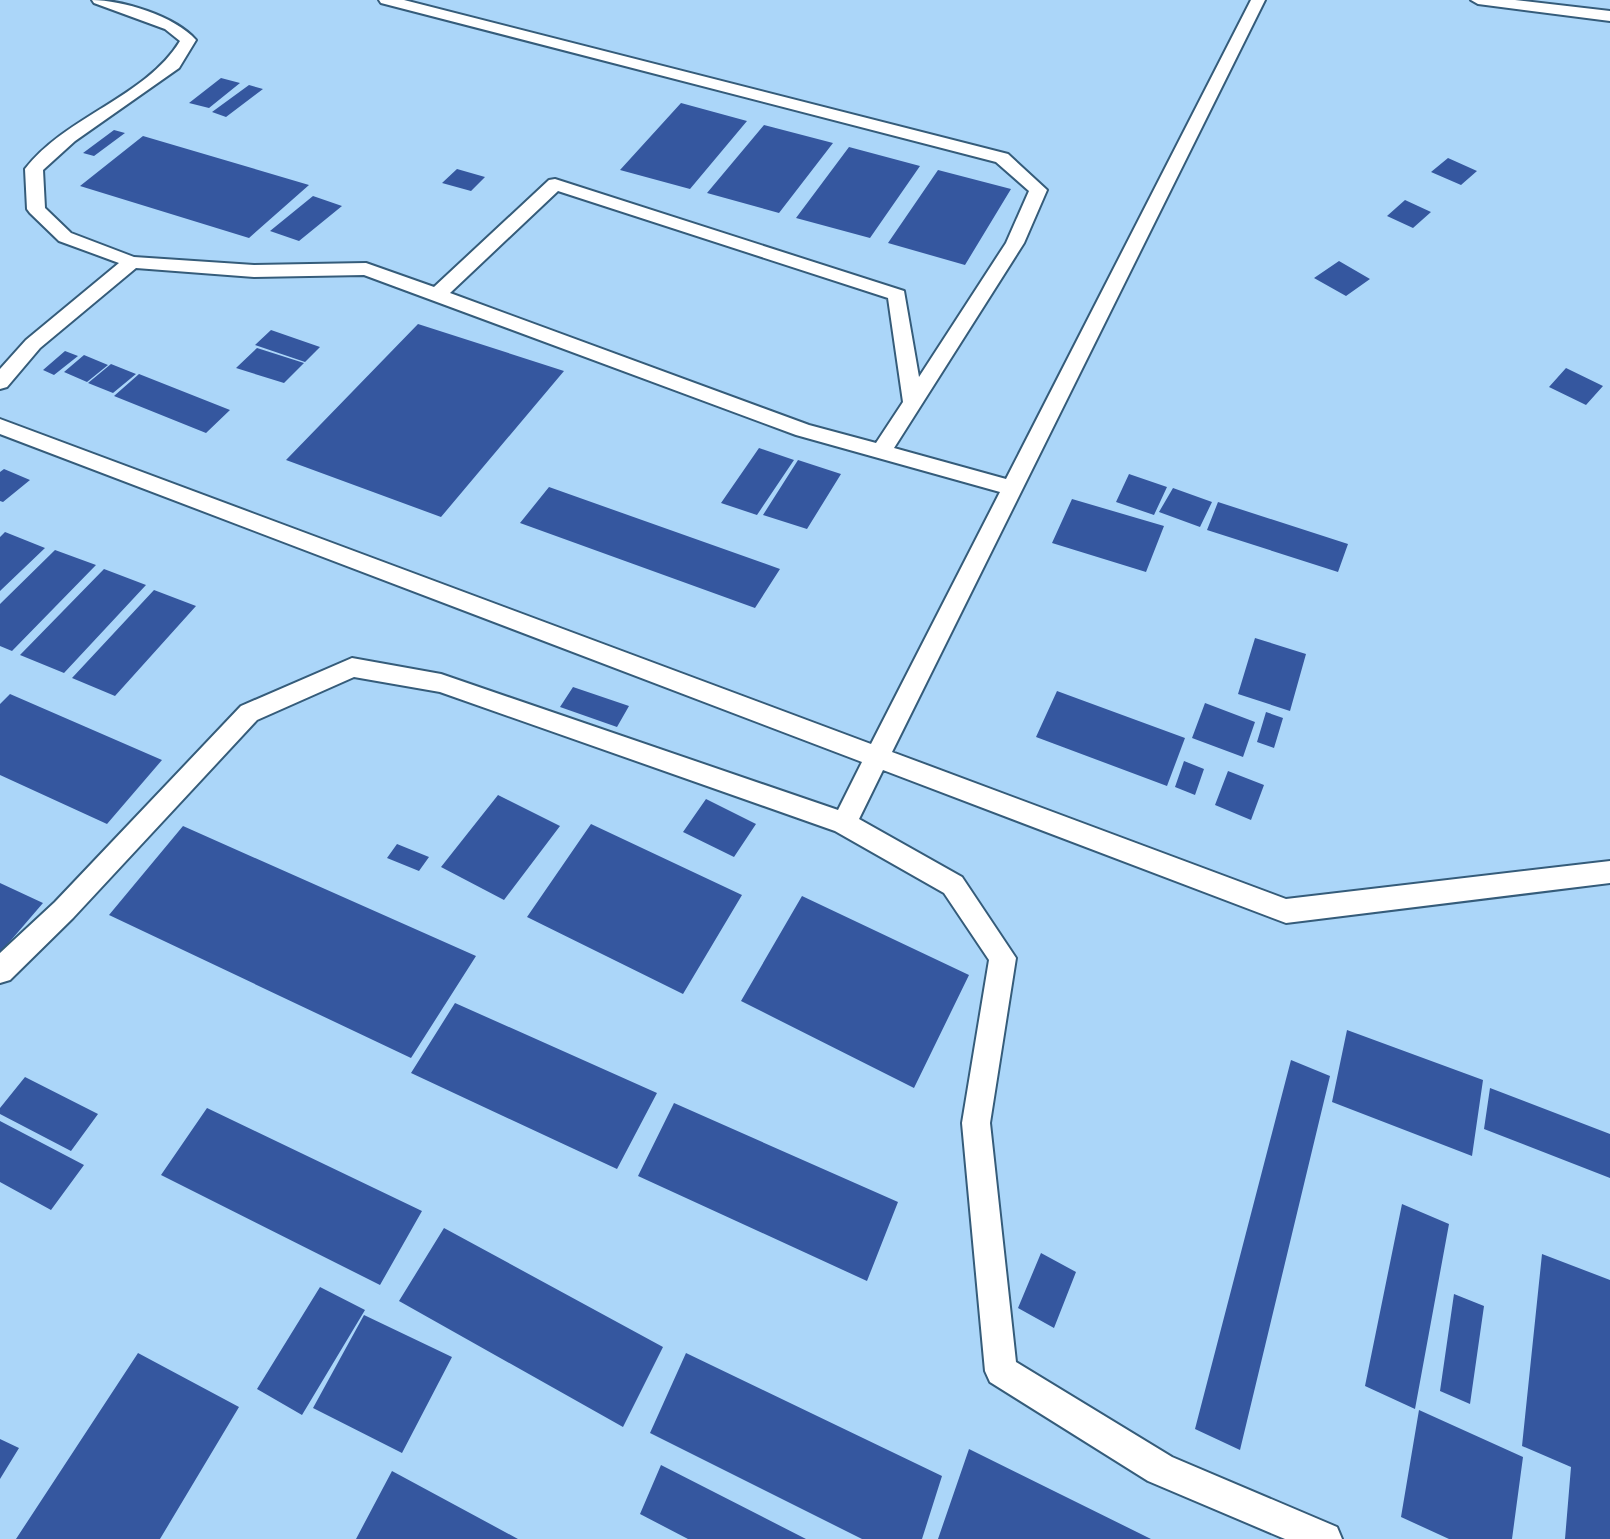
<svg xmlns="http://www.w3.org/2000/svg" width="1610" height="1539" font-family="Commissioner,sans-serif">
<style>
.building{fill:#35579f}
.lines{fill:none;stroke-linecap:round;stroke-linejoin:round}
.service-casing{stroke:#355c7a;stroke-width:4}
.service{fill:#fff;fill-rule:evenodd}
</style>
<rect width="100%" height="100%" fill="#abd6f9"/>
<path class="building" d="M221 78 240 83 209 108 189 103Z
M249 85 263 89 226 117 212 112Z
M681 103 747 121 690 189 620 170Z
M764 125 833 143 779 213 707 193Z
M114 130 125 133 94 156 83 153Z
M143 136 309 185 249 238 80 186Z
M849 147 920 166 870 238 796 218Z
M1448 158 1477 171 1461 185 1431 172Z
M457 169 485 177 471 191 442 183Z
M938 170 1011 189 965 265 888 243Z
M313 196 342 206 299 241 270 231Z
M1405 200 1431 212 1413 228 1387 216Z
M1339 261 1370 279 1346 296 1314 278Z
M418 324 564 371 441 517 286 460Z
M271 330 320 347 305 362 255 345Z
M257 348 304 363 284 383 236 368Z
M65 351 78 356 54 375 43 370Z
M84 355 108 365 87 382 64 372Z
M111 364 136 374 113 393 88 383Z
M1566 368 1603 386 1586 405 1549 387Z
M139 374 230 410 206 433 114 396Z
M759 448 794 460 757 515 721 503Z
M798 460 841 474 807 529 763 515Z
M4 469 30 480 3 502 0 501V472Z
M1129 474 1167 487 1154 515 1116 502Z
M549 487 780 569 755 608 520 523Z
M1173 488 1212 502 1200 527 1159 512Z
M1072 499 1164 526 1146 572 1052 543Z
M1218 502 1348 544 1338 572 1207 530Z
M5 532 45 548 0 591V537Z
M55 550 96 565 12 651 0 646V604Z
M104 569 146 585 64 673 20 655Z
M154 590 196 606 115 696 72 678Z
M1255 638 1306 654 1290 711 1238 694Z
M573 687 629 706 617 727 560 707Z
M1057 691 1185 738 1167 786 1036 737Z
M10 694 162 760 107 824 0 775V704Z
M1205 703 1255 722 1243 757 1192 738Z
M1266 712 1283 718 1274 748 1257 742Z
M1184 761 1204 769 1195 795 1175 787Z
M1228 771 1264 785 1251 820 1215 805Z
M498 795 560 826 504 900 441 867Z
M706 799 756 824 734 857 683 832Z
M591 824 742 895 683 994 527 917Z
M183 826 476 956 411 1058 109 915Z
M397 844 429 857 419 871 387 858Z
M0 883 43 903 0 953Z
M802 896 969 975 914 1088 741 1001Z
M455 1003 657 1093 617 1169 411 1073Z
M1347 1030 1483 1080 1472 1156 1332 1102Z
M1291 1060 1330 1076 1240 1450 1195 1429Z
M25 1077 98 1114 71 1151 0 1114V1108Z
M1490 1088 1610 1134V1178L1484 1129Z
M674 1103 898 1202 867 1281 638 1176Z
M207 1108 422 1211 380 1285 161 1175Z
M0 1121 84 1165 51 1210 0 1182Z
M1402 1204 1449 1224 1415 1409 1365 1386Z
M444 1228 663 1347 623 1427 399 1301Z
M1041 1253 1076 1272 1054 1328 1018 1308Z
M1542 1254 1610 1280V1539H1565L1571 1467 1522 1446Z
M320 1287 365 1310 302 1415 257 1389Z
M1454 1294 1484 1306 1470 1404 1440 1391Z
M364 1315 452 1357 402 1453 313 1408Z
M138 1353 239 1407 160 1539H16Z
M686 1353 942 1476 922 1539H862L650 1433Z
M1419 1410 1523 1457 1512 1539H1449L1401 1517Z
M0 1439 19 1448 0 1479Z
M969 1449 1151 1539H938Z
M661 1465 806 1539H688L640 1514Z
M392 1471 518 1539H356Z"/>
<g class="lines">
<g class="service-casing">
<path id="service" d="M92 0C122 0 175 16 196 40L179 68 75 141 43 170 45 208 71 233 134 257 254 265 366 263 434 287 549 180 555 179 904 291 919 377 1006 243 1029 191 996 162 381 3 379 0H404L1008 154 1047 190 1024 243 894 448 1006 479 1251 0H1265L892 752 1286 899 1610 861V883L1286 923 883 770 859 819 962 877 1016 958 990 1123 1016 1362 1172 1457 1337 1527 1342 1539H1285L1148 1481 990 1382 985 1371 962 1123 989 960 944 893 835 831 440 692 354 677 257 720 73 918 10 980 0 983V953L55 902 241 706 352 658 441 674 838 810 862 762 0 434V419L871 744 1000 492 796 435 364 275 254 277 136 268 40 348 7 387 0 389V369L26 340 119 263 59 241 30 213 27 209 25 169C66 116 146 97 180 41L165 29 94 3ZM558 191 888 298 903 402 876 443 809 425 450 293Z
M1471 0H1515L1610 11V21L1478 4Z"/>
</g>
<use href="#service" class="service"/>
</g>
</svg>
